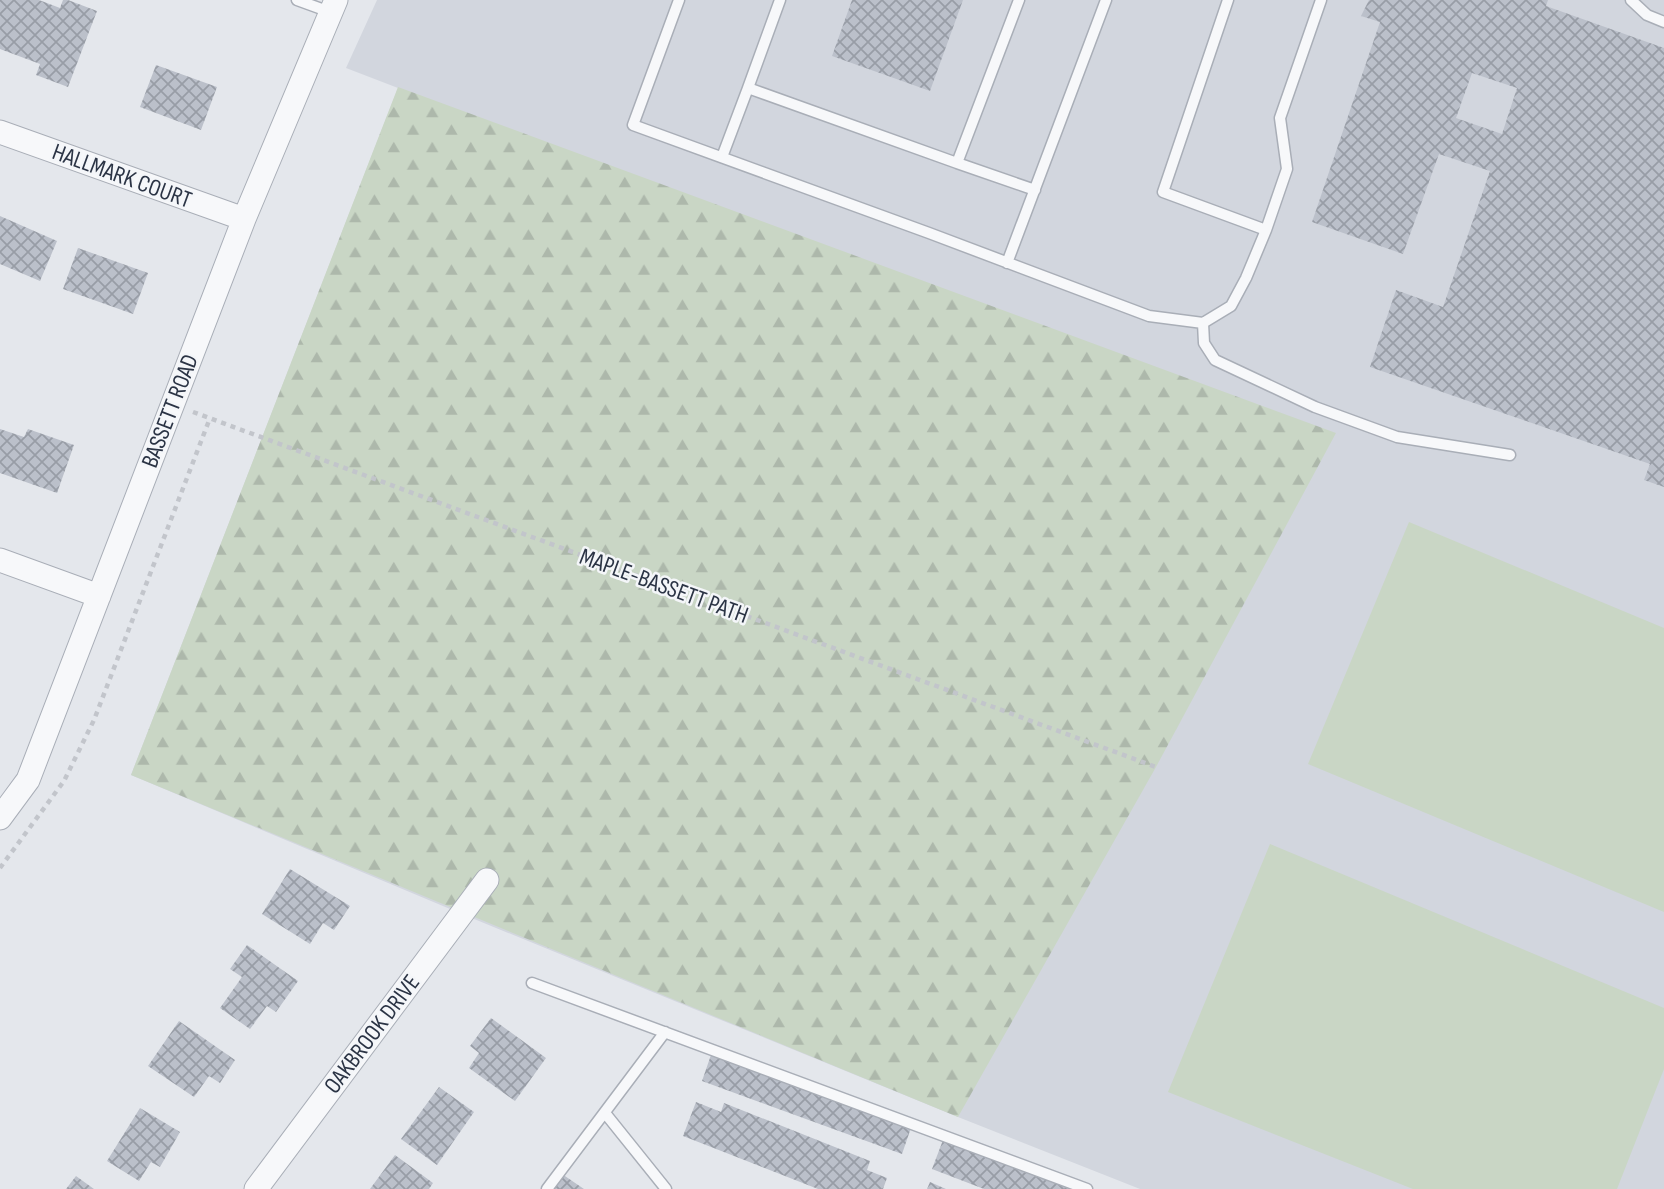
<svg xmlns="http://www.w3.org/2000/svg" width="1664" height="1189" font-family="'Sofia Sans Condensed',sans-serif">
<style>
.built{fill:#d2d6de}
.forest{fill:url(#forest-firs)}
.pitch{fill:#c9d6c5}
.building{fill:url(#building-cross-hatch);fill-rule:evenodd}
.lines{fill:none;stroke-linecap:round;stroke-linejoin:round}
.lane-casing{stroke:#a9aeb7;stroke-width:13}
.street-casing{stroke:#a9aeb7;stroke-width:25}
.path{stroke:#c2c5cb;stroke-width:4.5;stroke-dasharray:5 5;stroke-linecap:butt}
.lane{stroke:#f7f8fa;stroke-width:10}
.street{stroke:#f7f8fa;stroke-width:23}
.labels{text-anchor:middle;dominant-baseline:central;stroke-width:5;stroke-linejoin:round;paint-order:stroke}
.street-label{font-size:24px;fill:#2b3445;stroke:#f4f6f9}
</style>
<defs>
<pattern id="forest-firs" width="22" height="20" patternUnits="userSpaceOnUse" patternTransform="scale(1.75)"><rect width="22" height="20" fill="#c9d6c5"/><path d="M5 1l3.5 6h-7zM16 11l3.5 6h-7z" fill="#adb8ab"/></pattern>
<pattern id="building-cross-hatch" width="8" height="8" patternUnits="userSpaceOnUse" patternTransform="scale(1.75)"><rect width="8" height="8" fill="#bbc0ca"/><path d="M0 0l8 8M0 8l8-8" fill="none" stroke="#989da6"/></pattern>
</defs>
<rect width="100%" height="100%" fill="#e4e7ec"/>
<path class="built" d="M377 0H1664V1189H1140L958 1117 462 914 131 775 398 88 346 68Z"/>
<path class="forest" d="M398 87 1336 433 1156 767 958 1117 131 775Z"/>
<path class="pitch" d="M1409 522 1664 628V912L1308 764Z
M1270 844 1664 1008V1069L1617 1189H1413L1168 1092Z"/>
<path class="building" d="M0 0H39L60 8 63 0H68L97 11 68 87 36 75 40 64 0 49Z
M852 0H963L930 91 832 56Z
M1369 0H1548L1546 6 1664 48V487L1644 480 1650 464 1370 367 1396 290 1443 307 1490 171 1439 154 1403 254 1312 222 1380 22 1361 16ZM1472 73 1517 88 1502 134 1456 118Z
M156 65 217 87 201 130 140 107Z
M0 216 57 241 40 281 0 264Z
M78 248 148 273 133 314 63 289Z
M0 429 24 437 28 429 74 445 57 493 0 473Z
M290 869 350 906 334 930 323 923 310 944 262 914Z
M247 945 298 981 276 1012 267 1006 250 1029 220 1008 242 977 230 969Z
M491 1018 546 1058 515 1101 469 1068 479 1053 470 1046Z
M179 1021 235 1060 220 1083 209 1076 194 1097 148 1066Z
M712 1052 912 1125 902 1154 702 1081Z
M439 1087 474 1112 437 1165 401 1139Z
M696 1102 721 1112 724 1103 870 1161 867 1170 887 1178 883 1189H818L683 1136Z
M140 1108 180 1132 160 1167 151 1162 139 1181 107 1161Z
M943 1140 1071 1189H984L932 1169Z
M395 1155 433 1183 429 1189H370Z
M559 1172 584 1189H547Z
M76 1176 94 1189H66Z
M930 1182 946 1189H927Z"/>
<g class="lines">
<g class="lane-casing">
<path id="lane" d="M297 0 330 12
M679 0 633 125 929 233 1149 316 1203 323 1231 306 1246 278 1266 230 1287 169 1280 118 1321 0
M780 0 748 88 957 163
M1019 0 957 163 1035 190
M1228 0 1163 192 1266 230
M1631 0 1647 15 1664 22
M722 157 748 88
M1007 263 1106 0
M1203 323 1204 343 1215 360 1315 407 1397 437 1510 455
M532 983 1087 1189
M605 1113 666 1189
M547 1189 665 1032"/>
</g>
<g class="street-casing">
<path id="street" d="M0 132 244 219
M0 560 99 596
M0 818 28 780 244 219 336 0
M256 1189 487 880"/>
</g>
<path class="path" d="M193 412 1156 767
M0 868 64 781 94 720 210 418"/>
<use href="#lane" class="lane"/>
<use href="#street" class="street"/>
</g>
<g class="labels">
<g class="street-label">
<text transform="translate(122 176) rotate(20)">HALLMARK COURT</text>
<text transform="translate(170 411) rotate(-69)">BASSETT ROAD</text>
<text transform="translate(664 586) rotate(20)">MAPLE-BASSETT PATH</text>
<text transform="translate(372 1034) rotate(-53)">OAKBROOK DRIVE</text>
</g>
</g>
</svg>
